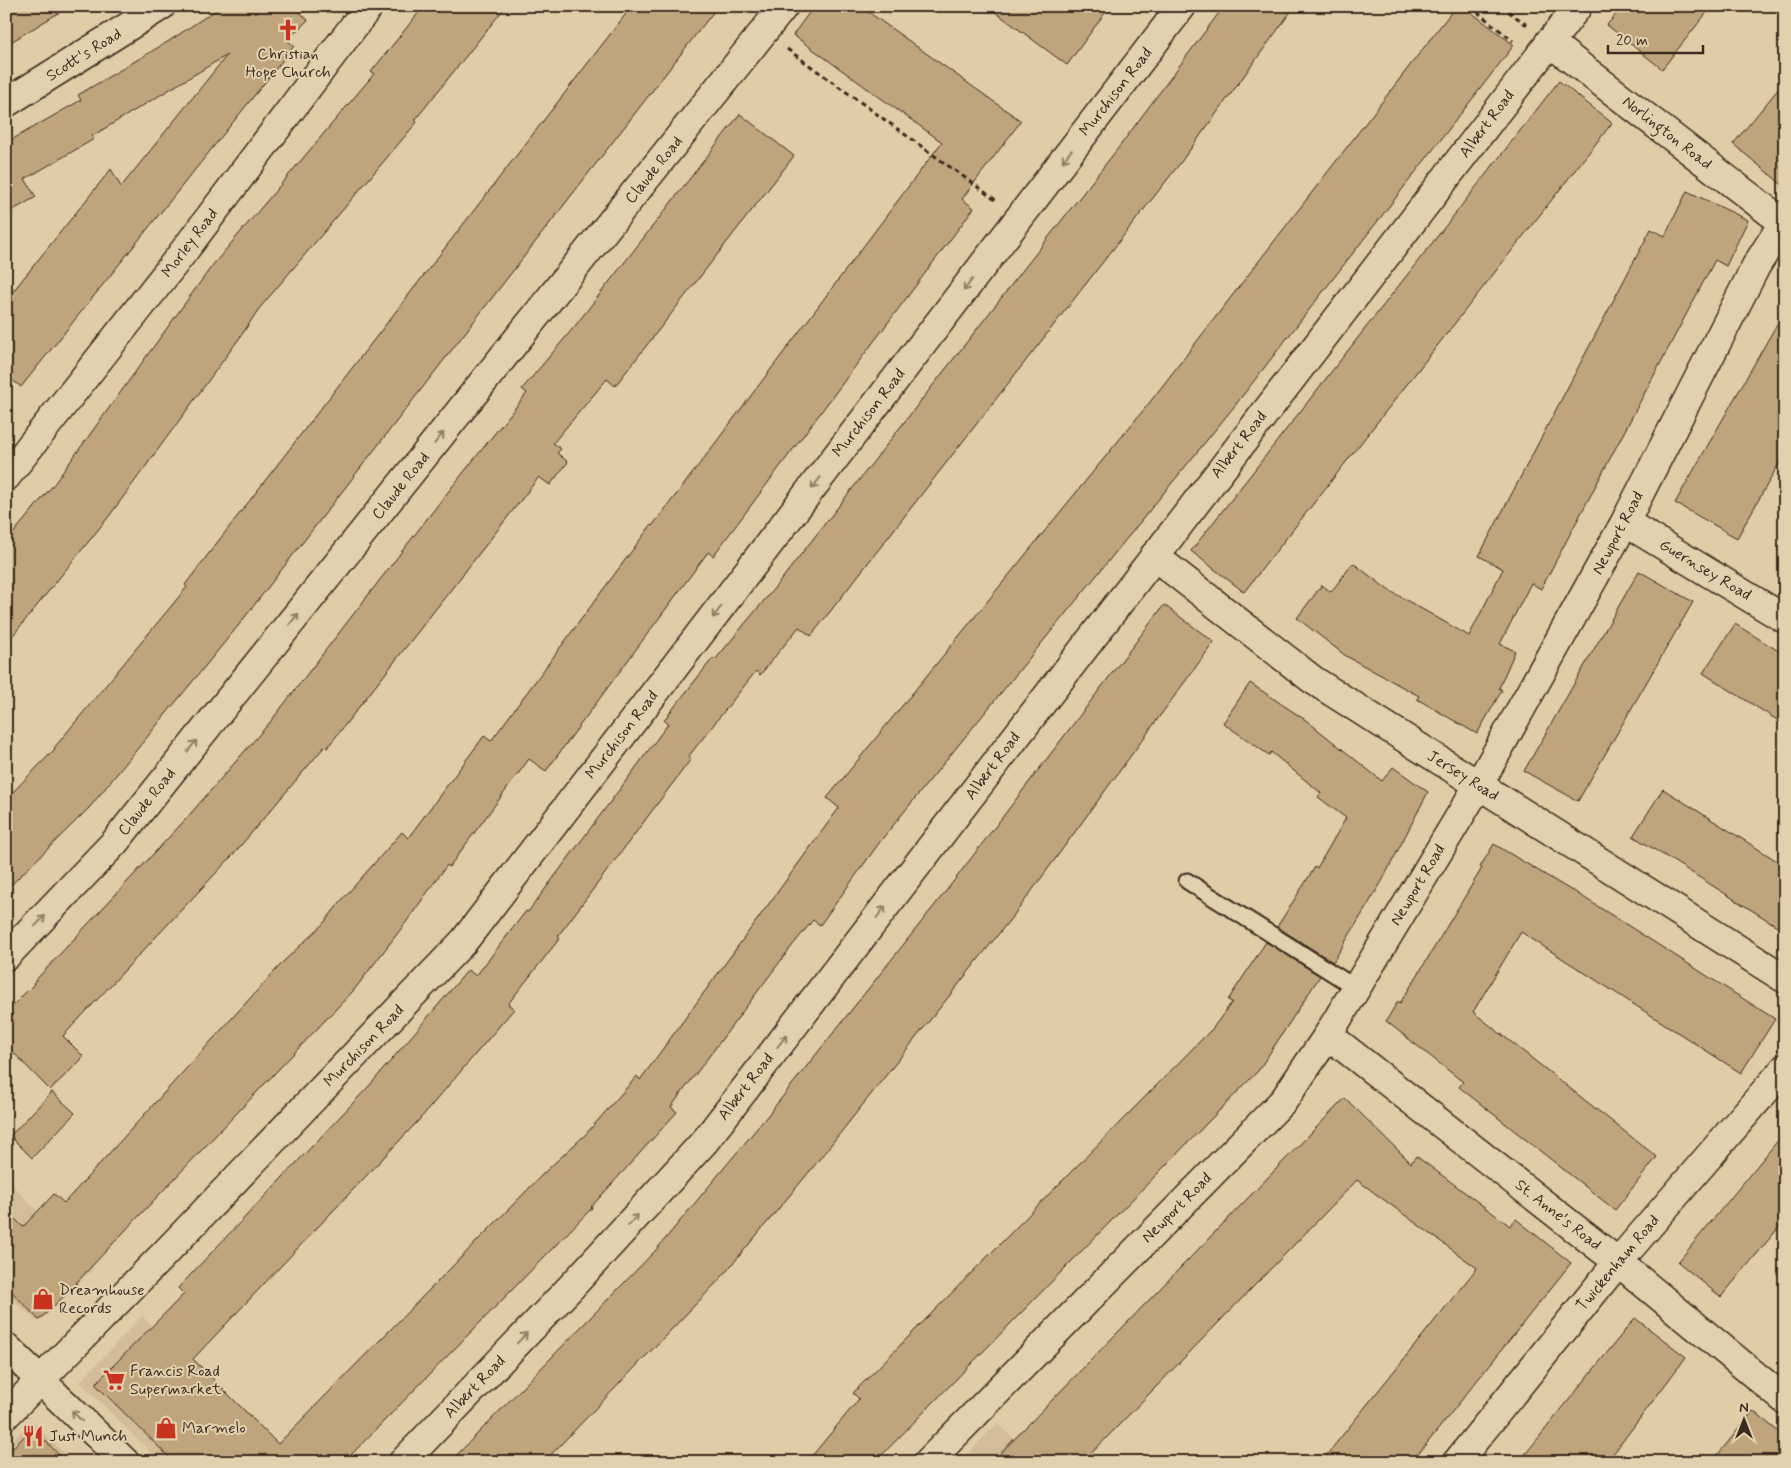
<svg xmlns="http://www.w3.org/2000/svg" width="1791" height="1468" font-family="Mynerve,sans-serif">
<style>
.built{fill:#d3bd98}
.building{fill:#c0a57b;stroke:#3b2a1e}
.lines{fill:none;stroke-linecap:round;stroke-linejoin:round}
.lane-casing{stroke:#3b2a1e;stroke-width:19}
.street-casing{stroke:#3b2a1e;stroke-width:31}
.path{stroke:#3b2a1e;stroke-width:3;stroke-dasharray:5 4;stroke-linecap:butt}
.lane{stroke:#e2d1ae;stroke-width:15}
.street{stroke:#e2d1ae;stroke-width:28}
.oneway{stroke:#8e7e66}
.labels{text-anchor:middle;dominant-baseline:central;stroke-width:4;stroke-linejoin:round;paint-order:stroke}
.poi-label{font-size:16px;fill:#3b2a1e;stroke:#e2d1ae;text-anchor:start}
.street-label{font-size:16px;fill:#3b2a1e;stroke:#e2d1ae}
</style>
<rect width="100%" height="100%" fill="#e0cca7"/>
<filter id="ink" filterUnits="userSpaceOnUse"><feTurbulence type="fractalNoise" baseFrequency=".02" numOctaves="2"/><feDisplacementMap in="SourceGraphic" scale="10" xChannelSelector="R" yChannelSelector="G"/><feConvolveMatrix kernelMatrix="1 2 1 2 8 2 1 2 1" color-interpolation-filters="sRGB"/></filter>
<g filter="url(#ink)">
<path class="built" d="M6 1179 94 1268 38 1323 6 1293Z
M142 1316 286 1462H160L80 1382Z
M32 1421 73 1462H6V1446Z
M997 1423 1040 1462H961Z"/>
<path class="building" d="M6 6H70L6 45Z
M222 6H293L308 20 287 40 294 46 21 387 6 375V300L111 169 121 187 227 55 92 136 94 139 25 179 36 197 6 214V143L81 100 78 95 169 41Z
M424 6H506L415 120 417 122 258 310 241 336 110 515 6 644V542L54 484 212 266 374 74 371 72Z
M632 6H718L238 626 89 808 6 890V799L55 749 54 748 187 587 185 585 213 548Z
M814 6H860L1021 121 962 199 974 208 713 556 708 552 546 771 529 759 449 867 447 865 407 921 354 990 138 1217 76 1283 77 1284 39 1320 6 1286V1210L23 1227 54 1194 64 1203 284 961 323 924 341 901 402 832 408 838 484 736 491 741 651 525 652 526 689 478 942 142 793 35Z
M987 6H1110L1067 65Z
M1224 6H1295L1181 162 811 636 799 627 760 675 756 671 688 757 691 759 558 936 560 938 508 1004 514 1009 419 1120 193 1359 278 1444 547 1170 586 1134 637 1076 640 1080 839 808 827 798 1150 402 1456 6H1463L1514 45 1233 408 882 839 820 925 813 920 788 951 671 1107 677 1112 591 1207 592 1208 344 1462H174L95 1384 184 1294 178 1288 370 1085 468 970 476 976 526 911 528 912 640 762 668 724 664 720 713 658 715 660 781 580 1119 147Z
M1623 6H1712L1662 69 1607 25Z
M1559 81 1612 123 1244 592 1191 551Z
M1785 81V187L1733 144Z
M740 114 794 156 615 386 607 379 553 443 561 449 557 453 568 462 550 485 539 477 327 748 325 746 231 857 63 1036 84 1057 50 1090 6 1045V1012L34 984 33 983 185 820 271 721 440 502 527 393 522 389 575 326Z
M1687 191 1748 220 1726 266 1715 260 1541 589 1531 583 1500 644 1515 651 1499 688 1502 690 1477 734 1417 699 1419 696 1346 656 1297 618 1322 585 1331 592 1353 563 1387 589 1469 636 1503 569 1479 556 1651 229 1665 236Z
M1785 310V453L1737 538 1675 503Z
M1639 571 1693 602 1578 801 1524 771Z
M1164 605 1214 642 1020 907 810 1171 720 1279 544 1462H450L656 1250 768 1115 950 886Z
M1735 624 1785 655V725L1703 673Z
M1250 683 1307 721 1382 781 1393 767 1428 792 1381 883 1333 962 1277 927 1315 867 1317 868 1346 818 1318 797 1321 793 1271 752 1269 755 1223 723Z
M1663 789 1785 866V931L1633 836Z
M1494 844 1572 891V890L1775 1019 1741 1073 1521 932 1473 1012 1657 1157 1615 1210 1459 1087 1463 1082 1386 1021 1398 1001 1400 1003 1414 981 1482 868 1480 867Z
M1266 942 1320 976 1258 1071 875 1462H807L859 1399 853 1393 1213 1028 1232 1002 1228 1000Z
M52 1092 75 1113 32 1158 10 1136Z
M1345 1098 1411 1163 1416 1156 1510 1226 1516 1219 1571 1263 1412 1462H1321L1477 1268 1357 1180 1083 1462H992Z
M1785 1132V1220L1721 1297 1678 1262Z
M1635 1318 1686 1357 1607 1462H1519Z
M1753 1411 1785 1437V1462H1712Z
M33 1428 66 1462H6V1454Z"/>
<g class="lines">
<g class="lane-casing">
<path id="lane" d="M1187 881 1356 988"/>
</g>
<g class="street-casing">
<path id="street" d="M1549 42 1785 224
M6 103 161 6
M6 477 181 255 369 6
M1625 522 1785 619
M1154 556 1313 680 1785 979
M6 956 115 842 784 6
M1328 1035 1618 1262 1785 1400
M6 1347 125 1462
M6 1415 166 1252 464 941 1182 6
M403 1462 571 1287 705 1141 1578 6
M928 1462 1284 1100 1328 1035 1478 786 1625 522 1756 266 1785 220
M1457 1462 1618 1262 1785 1068"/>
</g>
<path class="path" d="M1470 6 1513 41
M1501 6 1527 25
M1529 6 1536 12
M787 49 997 201"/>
<use href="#lane" class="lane"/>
<use href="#street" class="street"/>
</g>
<defs><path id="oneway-shaft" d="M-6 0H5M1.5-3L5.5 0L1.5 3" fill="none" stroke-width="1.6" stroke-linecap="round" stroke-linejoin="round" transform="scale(1.25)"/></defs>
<g class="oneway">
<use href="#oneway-shaft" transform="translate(1067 156) rotate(128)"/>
<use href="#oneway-shaft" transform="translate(968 285) rotate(127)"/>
<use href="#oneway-shaft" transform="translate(439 438) rotate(-51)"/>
<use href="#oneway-shaft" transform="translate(816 483) rotate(128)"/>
<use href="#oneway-shaft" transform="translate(717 612) rotate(128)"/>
<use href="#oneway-shaft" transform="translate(294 619) rotate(-51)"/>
<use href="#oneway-shaft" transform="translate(192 746) rotate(-51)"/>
<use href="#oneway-shaft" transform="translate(881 912) rotate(-53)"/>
<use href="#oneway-shaft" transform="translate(40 921) rotate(-46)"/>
<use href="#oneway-shaft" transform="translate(782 1041) rotate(-52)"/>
<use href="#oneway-shaft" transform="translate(633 1220) rotate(-47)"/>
<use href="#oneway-shaft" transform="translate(522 1338) rotate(-46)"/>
<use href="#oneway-shaft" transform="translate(77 1416) rotate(-136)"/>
</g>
</g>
<defs>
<g id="church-bare" transform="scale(1.725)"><path d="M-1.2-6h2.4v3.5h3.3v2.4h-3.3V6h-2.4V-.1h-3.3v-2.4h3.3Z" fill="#c8321e" stroke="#e2d1ae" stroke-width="2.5" paint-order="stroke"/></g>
<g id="shop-bare" transform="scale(1.725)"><path d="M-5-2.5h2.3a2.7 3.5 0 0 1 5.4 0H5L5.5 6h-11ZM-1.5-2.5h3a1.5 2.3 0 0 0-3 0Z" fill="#c8321e" stroke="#e2d1ae" stroke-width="2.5" paint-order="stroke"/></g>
<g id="supermarket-bare" transform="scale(1.725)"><path d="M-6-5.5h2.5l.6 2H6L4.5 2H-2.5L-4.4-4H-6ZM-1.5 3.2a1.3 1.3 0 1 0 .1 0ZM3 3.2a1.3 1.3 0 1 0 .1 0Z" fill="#c8321e" stroke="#e2d1ae" stroke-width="2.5" paint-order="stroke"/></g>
<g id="restaurant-bare" transform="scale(1.725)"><path d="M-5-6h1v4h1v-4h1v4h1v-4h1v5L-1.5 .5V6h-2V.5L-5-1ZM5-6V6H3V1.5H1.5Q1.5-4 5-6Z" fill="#c8321e" stroke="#e2d1ae" stroke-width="2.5" paint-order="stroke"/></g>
</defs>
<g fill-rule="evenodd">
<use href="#church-bare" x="288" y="30"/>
<use href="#shop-bare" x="43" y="1299"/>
<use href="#supermarket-bare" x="114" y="1380"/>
<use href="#shop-bare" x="166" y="1428"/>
<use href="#restaurant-bare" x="33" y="1436"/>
</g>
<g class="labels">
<g class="poi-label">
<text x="288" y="54" text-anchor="middle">Christian<tspan x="288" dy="18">Hope Church</tspan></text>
<text x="59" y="1290">Dreamhouse<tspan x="59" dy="18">Records</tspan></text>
<text x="130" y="1371">Francis Road<tspan x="130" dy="18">Supermarket</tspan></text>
<text x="182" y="1428">Marmelo</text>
<text x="49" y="1436">Just Munch</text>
</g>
<g class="street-label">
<text transform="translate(84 55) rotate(-32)">Scott's Road</text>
<text transform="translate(1116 92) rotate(-52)">Murchison Road</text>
<text transform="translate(1487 124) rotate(-53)">Albert Road</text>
<text transform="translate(1667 133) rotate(38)">Norlington Road</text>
<text transform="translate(654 170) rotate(-51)">Claude Road</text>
<text transform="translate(190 243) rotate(-53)">Morley Road</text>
<text transform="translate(869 413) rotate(-52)">Murchison Road</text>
<text transform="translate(1239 445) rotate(-52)">Albert Road</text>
<text transform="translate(401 486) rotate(-51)">Claude Road</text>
<text transform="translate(1618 533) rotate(-62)">Newport Road</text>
<text transform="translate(1705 570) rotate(31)">Guernsey Road</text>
<text transform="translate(622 735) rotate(-52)">Murchison Road</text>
<text transform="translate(993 766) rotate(-53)">Albert Road</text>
<text transform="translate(1463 776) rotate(32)">Jersey Road</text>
<text transform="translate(147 802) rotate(-51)">Claude Road</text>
<text transform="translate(1418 885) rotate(-59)">Newport Road</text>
<text transform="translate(364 1046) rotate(-46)">Murchison Road</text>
<text transform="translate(746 1087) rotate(-52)">Albert Road</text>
<text transform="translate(1177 1208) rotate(-45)">Newport Road</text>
<text transform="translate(1558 1215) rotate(38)">St. Anne's Road</text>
<text transform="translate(1618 1263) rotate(-50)">Twickenham Road</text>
<text transform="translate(475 1387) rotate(-46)">Albert Road</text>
</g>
</g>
<rect width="1791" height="1468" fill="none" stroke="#e2d1ae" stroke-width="25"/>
<rect x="12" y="12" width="1766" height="1443" fill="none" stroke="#3b2a1e" stroke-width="2" filter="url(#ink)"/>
<g transform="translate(1744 1420)" stroke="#e2d1ae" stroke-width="4" paint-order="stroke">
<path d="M0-4L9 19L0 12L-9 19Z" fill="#3b2a1e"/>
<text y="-8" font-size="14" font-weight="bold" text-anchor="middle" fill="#3b2a1e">N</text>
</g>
<path d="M1608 45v8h95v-8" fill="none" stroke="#3b2a1e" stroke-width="2.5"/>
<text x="1616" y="45" font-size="15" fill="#3b2a1e" stroke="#e2d1ae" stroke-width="4" paint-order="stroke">20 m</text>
</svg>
